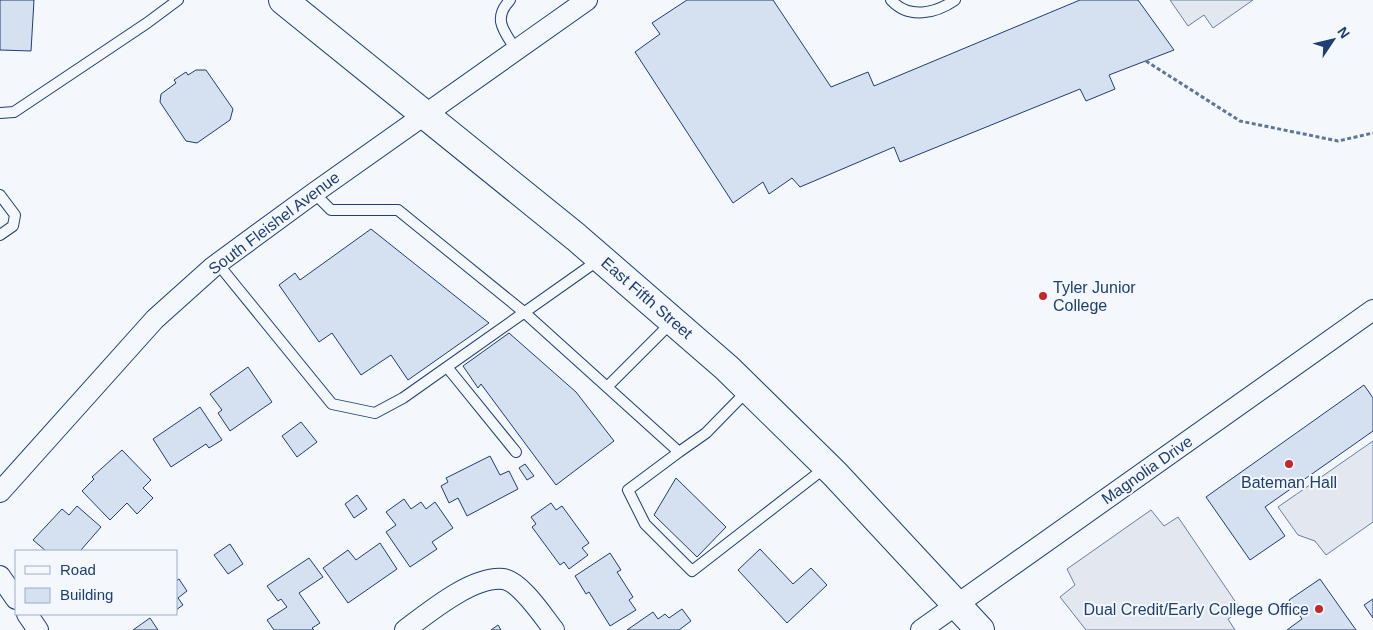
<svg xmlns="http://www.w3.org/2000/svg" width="1373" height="630" font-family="Helvetica,sans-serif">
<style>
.parking{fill:#e3e8f0;stroke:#687fa3}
.building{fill:#d5e0f0;stroke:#1d3f73}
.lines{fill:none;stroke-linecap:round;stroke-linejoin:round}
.lane-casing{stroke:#1d3f73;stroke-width:12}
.street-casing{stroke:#1d3f73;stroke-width:22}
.primary-casing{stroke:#1d3f73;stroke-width:30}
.path{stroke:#5e769c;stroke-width:3;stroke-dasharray:4 2.5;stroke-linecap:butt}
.lane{stroke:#f4f7fb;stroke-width:10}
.street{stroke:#f4f7fb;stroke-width:20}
.primary{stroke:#f4f7fb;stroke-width:28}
.poi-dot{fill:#c62828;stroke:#f4f7fb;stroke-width:2}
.labels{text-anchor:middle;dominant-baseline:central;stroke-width:4;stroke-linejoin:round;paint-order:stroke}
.street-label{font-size:16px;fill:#1d3f73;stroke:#f4f7fb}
.poi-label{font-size:16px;fill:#1d3f73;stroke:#f4f7fb;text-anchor:start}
</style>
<rect width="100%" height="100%" fill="#f4f7fb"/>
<path class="parking" d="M1170 0H1253L1213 28 1204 15 1188 26Z
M1373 441V522L1326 555 1315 541 1298 535 1278 507Z
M1151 510 1164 526 1178 517 1241 610 1228 619 1235 630H1086L1060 597 1075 585 1067 569Z"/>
<path class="building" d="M0 0H34L31 51 0 50Z
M687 0H773L831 87 868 72 874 86 1080 0H1138L1174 50 1109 75 1115 89 1086 101 1080 89 900 162 894 147 800 187 792 178 769 194 763 182 733 203 635 52 660 34 652 23Z
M196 70H206L233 109 230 120 197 143 186 141 160 102 161 94 176 83 174 80 186 72 188 75Z
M371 229 489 323 408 380 391 355 361 375 332 333 319 342 279 285 295 273 300 280Z
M509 333 576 392 614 441 556 485 481 384 478 388 463 366Z
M248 367 272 402 230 431 218 413 222 410 210 394Z
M1364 385 1373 398V431L1265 507 1285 536 1250 560 1206 497Z
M200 407 222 440 209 448 206 444 171 467 153 439Z
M301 422 317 442 297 457 282 436Z
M122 450 151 480 143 488 153 498 137 514 127 503 110 520 82 491 94 479 92 477Z
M490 456 500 475 509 471 518 489 467 516 458 498 449 503 441 486 448 482 446 478Z
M525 464 534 476 527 480 519 468Z
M676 478 726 527 697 557 654 515Z
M357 495 367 509 354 518 345 504Z
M404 499 411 509 421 502 426 509 435 502 453 528 432 542 437 549 410 567 386 532 396 525 386 512Z
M551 503 556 510 562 506 589 543 582 548 588 555 569 569 564 562 560 565 532 527 536 524 531 517Z
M77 506 101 527 81 550 82 551H46L33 540 62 509 69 515Z
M380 543 397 569 348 603 323 568 348 550 356 560Z
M230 544 243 564 228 574 214 555Z
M760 549 793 584 811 568 827 585 787 623 738 570Z
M610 553 621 570 617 572 633 597 629 600 636 610 610 626 589 592 586 594 575 576Z
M309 558 323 577 299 593 320 623 312 628 314 630H274L267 620 287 607 281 599 278 601 267 586Z
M179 579 187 591 178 598 183 605 176 610V581Z
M1320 579 1356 630H1287L1302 619 1289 600Z
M1373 599V618L1364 605Z
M682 609 691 621 679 630H627L653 612 658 619 665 614 669 618Z
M150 618 158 630H133Z
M498 625 501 630H491Z"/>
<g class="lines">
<g class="lane-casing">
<path id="lane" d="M510 0C492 19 504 31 516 50
M891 0C909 20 936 13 955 0
M0 113 14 112 147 23 178 0
M314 193 331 210H398L525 313 679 452 706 433 748 390
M0 195 15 215 13 226 0 235
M218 264 332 404 375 413 403 398 600 259
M447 367 516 452
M607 387 672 322
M679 452 628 490 645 524 692 571 826 467"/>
</g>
<g class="street-casing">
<path id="street" d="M0 492 155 319 213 267 314 193 587 0
M0 576 16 599
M27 614 38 630
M405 630C428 613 472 576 503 579 520 581 543 616 554 630
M921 630 1373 310"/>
</g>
<g class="primary-casing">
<path id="primary" d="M283 0 576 237 727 368 835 474 980 630"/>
</g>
<path class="path" d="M1146 61 1240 121 1338 141 1373 133"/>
<use href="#lane" class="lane"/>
<use href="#street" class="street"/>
<use href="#primary" class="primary"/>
</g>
<g class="poi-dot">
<circle cx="1043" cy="296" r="5"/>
<circle cx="1289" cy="464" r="5"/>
<circle cx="1319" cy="609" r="5"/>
</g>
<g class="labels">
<g class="street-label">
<text transform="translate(274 223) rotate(-37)">South Fleishel Avenue</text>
<text transform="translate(647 298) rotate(41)">East Fifth Street</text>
<text transform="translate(1147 470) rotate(-35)">Magnolia Drive</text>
</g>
<g class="poi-label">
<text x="1053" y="287">Tyler Junior<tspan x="1053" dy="18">College</tspan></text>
<text x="1289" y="482" text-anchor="middle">Bateman Hall</text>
<text x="1309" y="609" text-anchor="end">Dual Credit/Early College Office</text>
</g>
</g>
<rect x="15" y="550" width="162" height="65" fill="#f4f7fb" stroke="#9eadc5"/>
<rect x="25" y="566" width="25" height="8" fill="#f4f7fb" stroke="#9eadc5"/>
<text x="60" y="575" font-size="15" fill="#1d3f73">Road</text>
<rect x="25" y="588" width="25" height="15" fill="#d5e0f0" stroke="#9eadc5"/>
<text x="60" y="600" font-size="15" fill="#1d3f73">Building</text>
<g transform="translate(1333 40) rotate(55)" stroke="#f4f7fb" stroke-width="4" paint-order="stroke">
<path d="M0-4L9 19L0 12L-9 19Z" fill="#1d3f73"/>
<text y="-8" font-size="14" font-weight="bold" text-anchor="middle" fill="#1d3f73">N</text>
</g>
</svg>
